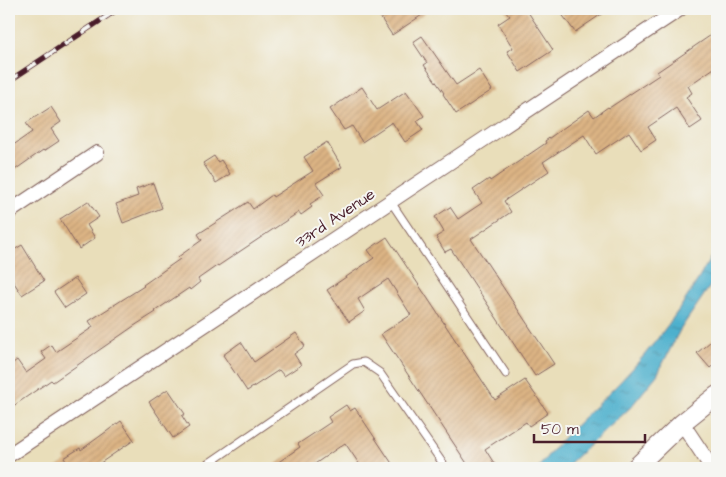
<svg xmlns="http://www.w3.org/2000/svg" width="726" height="477" font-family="'Architects Daughter',sans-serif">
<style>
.water{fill:url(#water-ripples);stroke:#4c687c}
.building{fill:url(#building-hatch)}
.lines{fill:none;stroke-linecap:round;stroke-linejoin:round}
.service-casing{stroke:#82625d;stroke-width:9}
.minor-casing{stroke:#82625d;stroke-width:16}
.tertiary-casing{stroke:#82625d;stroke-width:20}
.service{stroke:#fff;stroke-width:7}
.minor{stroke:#fff;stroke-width:14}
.tertiary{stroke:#fff;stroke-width:18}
.rail-casing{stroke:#4a1f2b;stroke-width:5.5}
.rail{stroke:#f6f6f2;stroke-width:4;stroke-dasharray:11;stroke-linecap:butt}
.labels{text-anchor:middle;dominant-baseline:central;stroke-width:4;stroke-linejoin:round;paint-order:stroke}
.street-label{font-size:16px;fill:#4a1f2b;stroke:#f6f6f2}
</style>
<defs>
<pattern id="water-ripples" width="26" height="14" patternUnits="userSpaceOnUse" patternTransform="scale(1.25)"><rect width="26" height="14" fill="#4eb0cd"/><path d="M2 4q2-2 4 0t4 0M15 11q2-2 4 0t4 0" fill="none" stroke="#438fa7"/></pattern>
<pattern id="building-hatch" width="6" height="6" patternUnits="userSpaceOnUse" patternTransform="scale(1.25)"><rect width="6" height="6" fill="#dcb484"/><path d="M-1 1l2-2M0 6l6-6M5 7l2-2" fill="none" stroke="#be9a72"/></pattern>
</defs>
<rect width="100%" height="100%" fill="#f6f6f2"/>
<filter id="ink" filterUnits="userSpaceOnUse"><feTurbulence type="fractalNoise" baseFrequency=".02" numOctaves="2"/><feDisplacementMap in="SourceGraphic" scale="10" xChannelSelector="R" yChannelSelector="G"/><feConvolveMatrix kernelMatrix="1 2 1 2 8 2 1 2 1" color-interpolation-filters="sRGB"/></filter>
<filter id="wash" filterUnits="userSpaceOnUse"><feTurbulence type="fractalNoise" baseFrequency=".0096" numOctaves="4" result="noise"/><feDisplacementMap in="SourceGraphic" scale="20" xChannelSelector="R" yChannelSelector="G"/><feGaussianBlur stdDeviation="1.12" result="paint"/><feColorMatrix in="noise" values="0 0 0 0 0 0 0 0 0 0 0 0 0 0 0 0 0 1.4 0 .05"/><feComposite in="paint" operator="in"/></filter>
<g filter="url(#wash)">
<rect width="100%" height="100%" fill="#e9deba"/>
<path class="water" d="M717 245V276L680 330 657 375 630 408 572 461 567 468H538C566 430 602 403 633 368 666 331 695 289 717 245Z"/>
<g id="blocks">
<path class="building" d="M394 9H431L392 35 380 17Z
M504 9H526L553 50 520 72 507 51 513 48 498 24 510 16Z
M558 9H609L575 32Z
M717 31V66L688 86 692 93 686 97 702 121 690 129 676 108 648 127 656 140 641 150 629 132 596 154 584 135 543 162 549 171 504 201 511 212 471 239 554 364 535 376 451 249 445 252 436 237 444 232 435 217 450 207 458 219 482 203 473 190 489 179 490 181 546 143 545 141 589 110 594 117 608 107 609 108 659 75 657 72Z
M422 36 456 85 479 70 492 90 456 114 443 94 444 93 424 65 427 63 413 42Z
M362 87 377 110 406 91 424 116 417 121 423 130 405 142 392 122 362 142 352 126 344 130 330 109Z
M51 107 61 122 51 129 59 141 44 151 43 150 9 174V148L32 132 26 123Z
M327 142 342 167 316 183 324 195 310 204 312 207 301 215 299 212 218 266V265L198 279 200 282 190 290 189 288 155 311 156 312 134 326 53 382 51 380 9 409V366L17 360 26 373 46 359 41 352 51 345 56 352 93 327 89 321 144 286 143 285 180 259 178 257 202 240 198 234 248 202 253 209 272 195 273 197 313 171 304 157Z
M214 156 218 162 221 160 230 174 216 183 203 163Z
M153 183 162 208 123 223 116 204 138 196 136 189Z
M88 201 99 217 87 225 95 238 79 249 60 219Z
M387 237 495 400 525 380 548 413 529 426 526 422 485 449 497 468H470L381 334 411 315 388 279 358 299 365 311 349 322 327 290 374 258 368 250Z
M22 245 44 281 22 295 9 275V253Z
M75 278 86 294 65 308 54 292Z
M296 333 305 346 294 354 301 365 284 376 279 370 247 391 223 355 241 342 254 362Z
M717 336V362L710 368 697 353Z
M168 389 185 414 182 416 189 427 173 438 149 402Z
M346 405 350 411 355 408 395 468H362L345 443 309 468H270L300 447 298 444 331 422 328 417Z
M121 421 134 440 93 468H55L66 461 64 458 80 448 81 450Z"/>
</g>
</g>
<g filter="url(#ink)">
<use href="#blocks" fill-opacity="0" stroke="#82625d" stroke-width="1"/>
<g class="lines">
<g class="service-casing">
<path id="service" d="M391 202 506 374
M202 468 353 364 364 362 380 373 446 468"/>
</g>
<g class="minor-casing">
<path id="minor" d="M9 212 97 153
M682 423 712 468
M9 455 680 9"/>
</g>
<g class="tertiary-casing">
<path id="tertiary" d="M635 468 682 423 717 395"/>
</g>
<use href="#service" class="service"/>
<use href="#minor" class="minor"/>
<use href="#tertiary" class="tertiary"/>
<g class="rail-casing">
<path id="rail" d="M9 81 118 9"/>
</g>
<use href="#rail" class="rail"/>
</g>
</g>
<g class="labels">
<g class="street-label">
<text transform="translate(335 218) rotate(-34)">33rd Avenue</text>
</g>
</g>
<rect width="726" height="477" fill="none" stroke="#f6f6f2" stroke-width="30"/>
<path d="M534 434v8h111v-8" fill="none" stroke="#4a1f2b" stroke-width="2.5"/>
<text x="541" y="434" font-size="15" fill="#4a1f2b" stroke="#f6f6f2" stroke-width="4" paint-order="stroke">50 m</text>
</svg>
